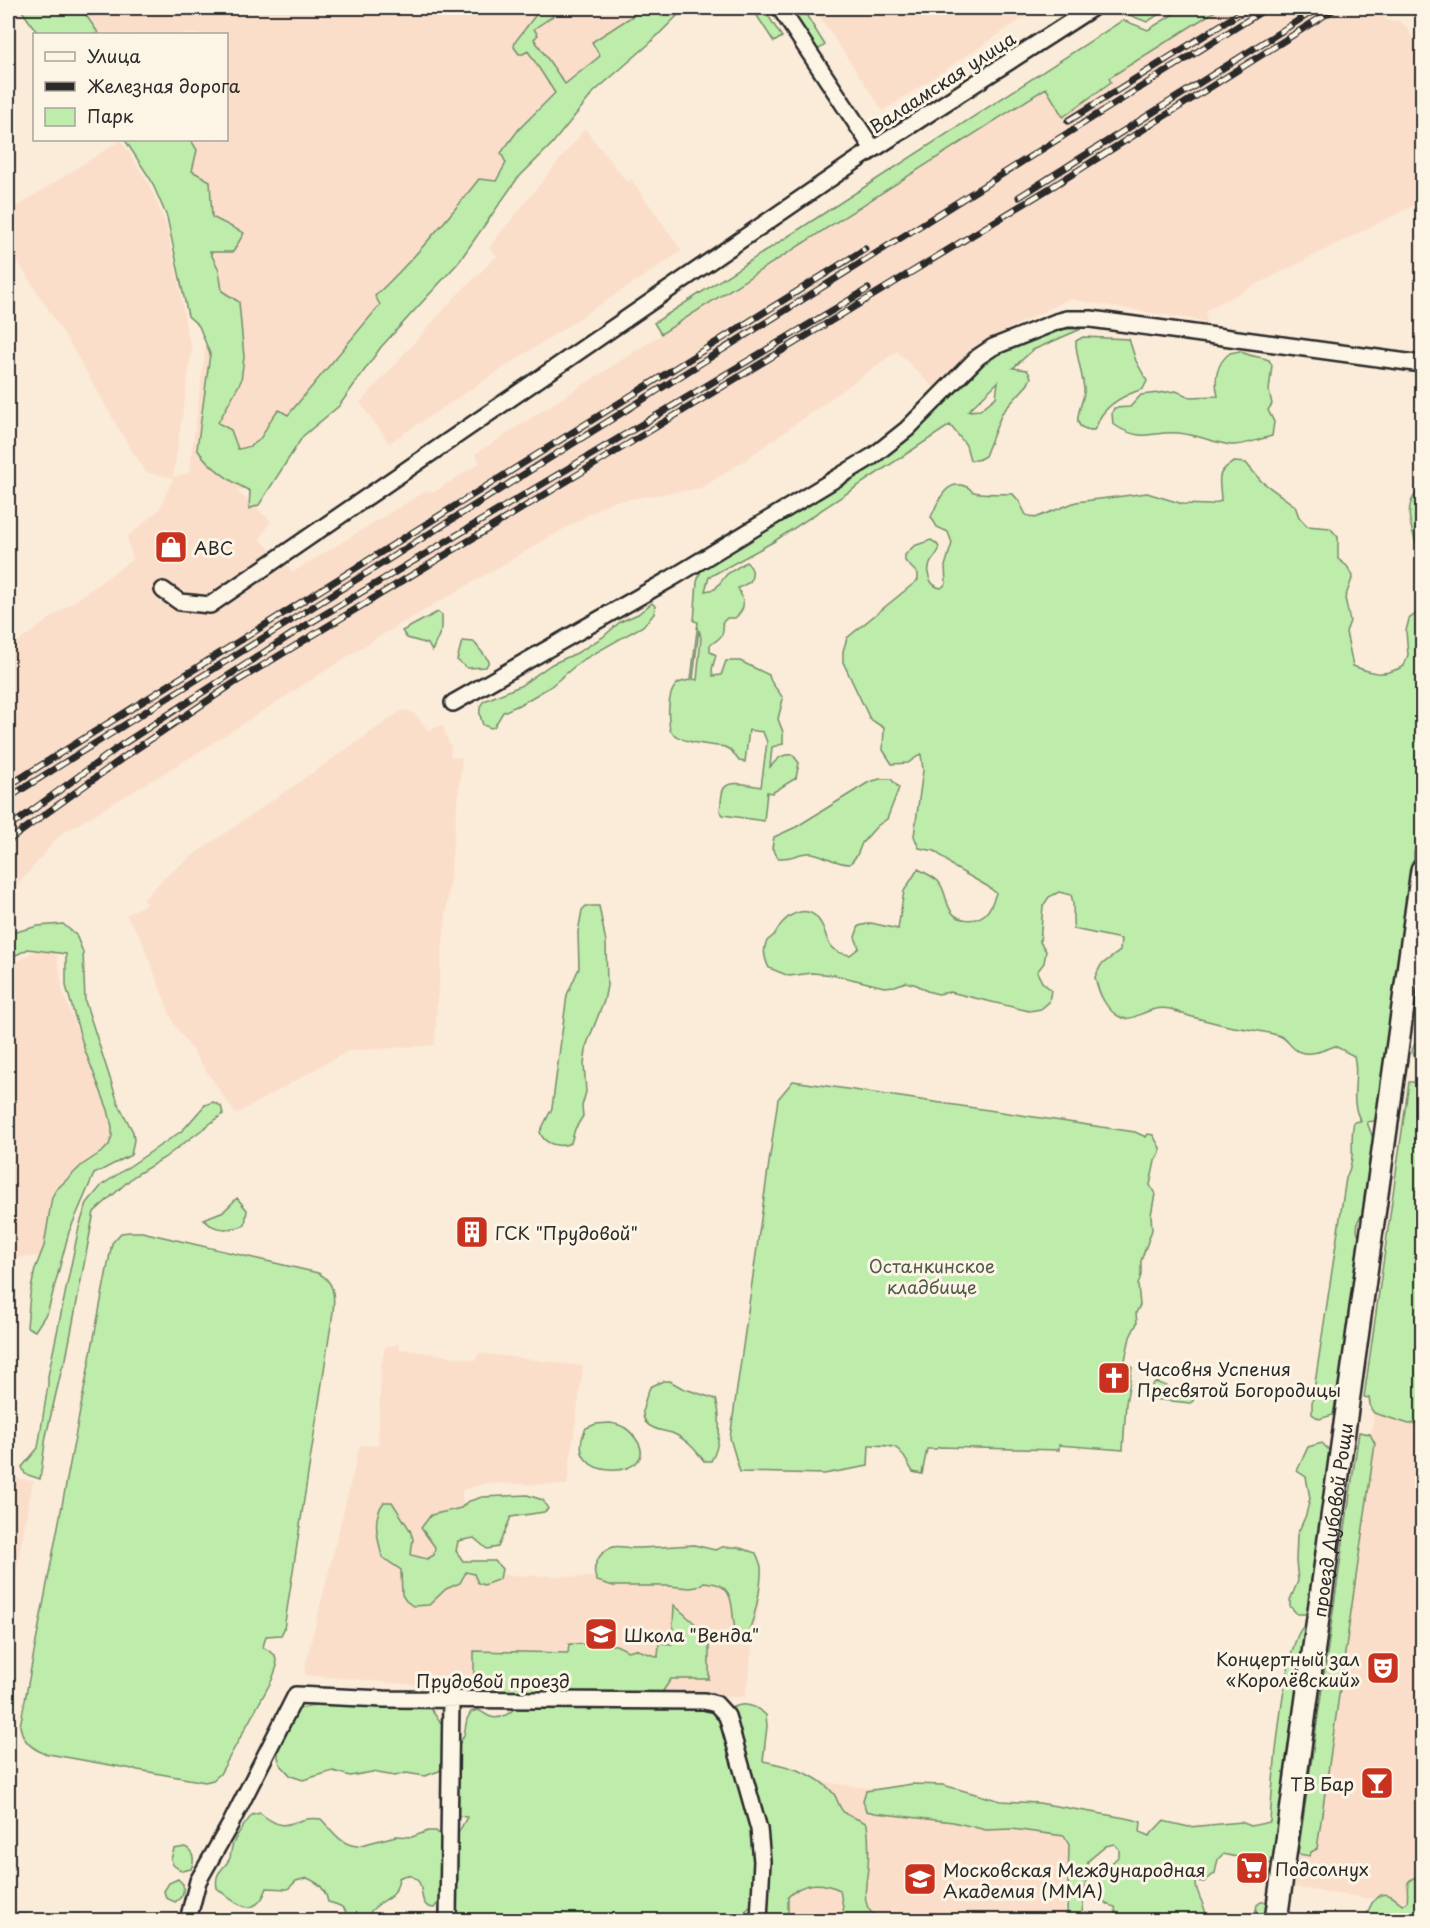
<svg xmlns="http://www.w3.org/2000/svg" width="1430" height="1928" font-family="'Playpen Sans',sans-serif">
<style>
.built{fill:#fadeca}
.green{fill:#beecaa;stroke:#748c6a;stroke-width:1.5;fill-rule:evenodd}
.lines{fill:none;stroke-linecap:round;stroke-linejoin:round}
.street-casing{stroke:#2b2b2b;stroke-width:20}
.secondary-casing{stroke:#2b2b2b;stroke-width:26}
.street{stroke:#fcf5e5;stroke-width:15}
.secondary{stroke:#fcf5e5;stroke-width:21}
.rail-casing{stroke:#2b2b2b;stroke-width:7}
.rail{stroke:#fcf5e5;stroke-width:4.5;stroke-dasharray:14;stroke-linecap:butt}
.labels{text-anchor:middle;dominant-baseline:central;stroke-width:6;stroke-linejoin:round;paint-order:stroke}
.street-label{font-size:18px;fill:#2b2b2b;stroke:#fcf5e5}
.poi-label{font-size:18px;fill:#2b2b2b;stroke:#fcf5e5;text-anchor:start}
.park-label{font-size:18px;fill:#505b4b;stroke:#fcf5e5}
</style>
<rect width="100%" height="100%" fill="#fbebd9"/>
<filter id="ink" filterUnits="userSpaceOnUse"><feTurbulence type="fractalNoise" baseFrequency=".0167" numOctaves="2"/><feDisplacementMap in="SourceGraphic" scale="12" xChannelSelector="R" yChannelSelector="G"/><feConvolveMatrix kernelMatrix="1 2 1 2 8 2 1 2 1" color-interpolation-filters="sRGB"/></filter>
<g filter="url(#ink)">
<path class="built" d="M49 8H664L517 160 238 492 271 521 260 539 293 572 426 491 434 492 480 463 475 454 1047 88 1059 110 1111 81 1109 78 1220 8H1379L1387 20 1399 21 1406 26 1422 53V201L1206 310 1207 322 1069 299 986 340 935 389 897 351 741 463 701 488 610 502 375 639 186 760 61 834 8 896V649L133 559 127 537 159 510 173 478 146 472 129 446 67 339 8 246V221L10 211 121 140 148 182 166 225 179 285 187 333 192 349 173 477 189 473 206 345 191 245 142 140H226V34H68Z
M814 8H1038L883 111Z
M585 129 627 182 631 179 682 251 389 443 360 403 456 296 497 256 489 247Z
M403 710 414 713 428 730 442 725 451 748 450 757 462 758 437 1003 435 1045 348 1051 236 1114 174 1024 139 934 126 915 146 904 143 900 163 879 192 856Z
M36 950 54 953 57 956 63 992 118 1139 52 1198 48 1256 8 1258V968Z
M1409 1082H1422V1903L1366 1898 1293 1887 1298 1854 1311 1856 1376 1400 1364 1397Z
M399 1344V1349L476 1360 478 1353 583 1366 567 1485 486 1483 462 1490 463 1518 456 1574 762 1581 745 1697 445 1694 440 1687 306 1675 305 1667 360 1445 378 1446 381 1367 385 1347Z
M8 1477 33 1481 8 1615Z
M762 1775 1070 1812 1064 1920H777Z"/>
<path class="green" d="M20 8H81L99 34H38Z
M541 8H552L553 16 534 29 538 35 534 39 565 84 600 56 592 42 645 8H685L649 44 594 92 552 144 517 179 458 263 381 347 339 406 303 436 259 505 249 509 250 491C231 482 209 467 197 449L210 354 199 326 188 316 167 217 151 180 125 140H191L197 150 192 171 210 181 212 217 244 233 233 252H210L219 270 222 291 239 302 244 357 241 381 218 423 231 430 238 449C269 445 261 425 279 410L288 415 380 305 375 296C413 260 447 220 479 179L496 181 506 163 501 153 519 129 555 93 528 51 523 54H519L514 47 515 42Z
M752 8H763L782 37 774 42Z
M788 8H802L825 45 816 51Z
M1120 8H1169L1147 22 1117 10Z
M1183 8H1220L1109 78 1111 82 1063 117 1046 88 661 334 654 323 1123 20 1148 30Z
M1065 329H1081L1033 350 1013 368 1027 370 1031 377 1028 384 1002 413 985 456 978 460H970L966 445 950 425 773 542 709 577 705 591 715 589 727 574 746 562C753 568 754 573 750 582L738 588C744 600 747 608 735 618H727L722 623C726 635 719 639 710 645V652L716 655 712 669 713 676 721 675 726 661H740L769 675C770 685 779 689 783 699L778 719 783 732V744L772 747 770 767C777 760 781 753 793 755L799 763 796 778 772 793 767 792 764 821 723 815 720 811C721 805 721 796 723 790 728 778 752 786 761 787L767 742 763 732 749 730 745 762 739 761 731 750 725 747C711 745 677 743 670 730 668 718 667 694 676 685 680 681 686 681 691 680L698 622 694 621 697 582 702 567 768 528 928 416 984 362 997 352 1038 335ZM998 382 996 397 980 410 968 411ZM699 630 701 638 697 680 693 679Z
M1083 337 1129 339 1136 361 1147 381 1143 389C1127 394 1111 401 1101 416 1098 421 1098 425 1094 430 1088 430 1080 429 1078 422 1076 412 1085 400 1084 389 1083 376 1075 351 1076 341Z
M1240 351C1250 357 1259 356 1269 360L1272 365 1269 391 1272 404 1268 410 1274 422 1272 436C1260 439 1243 446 1231 445 1215 443 1200 436 1185 434 1153 428 1146 446 1113 424L1112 413 1114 408 1130 407 1141 395 1176 391 1190 397 1218 396C1214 381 1216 363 1230 353Z
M1234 462 1246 463 1261 481 1295 506 1299 517 1307 526 1330 528 1338 537V559L1347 566 1353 576 1345 598 1350 621 1346 632 1353 666C1374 674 1383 677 1404 666L1408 655 1406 631 1409 619 1418 612 1422 598V833L1414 852 1413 904 1381 1112 1374 1121 1367 1122 1374 1141 1369 1161 1368 1184 1370 1194 1369 1204 1358 1221 1357 1231 1365 1249 1343 1372 1339 1381 1333 1415 1319 1419 1312 1414V1403L1346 1178C1357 1155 1349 1144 1354 1122L1361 1121C1348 1101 1360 1078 1354 1056L1335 1046C1324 1050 1312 1056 1300 1052 1291 1049 1289 1041 1282 1037 1273 1032 1239 1028 1228 1026 1213 1022 1197 1019 1183 1014 1178 1013 1175 1010 1170 1009 1150 1004 1134 1022 1122 1018 1106 1012 1098 991 1095 977L1101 965 1120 951 1121 939 1074 929C1071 916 1076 908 1071 895L1059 892 1049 897 1043 906 1040 942 1046 951 1044 963 1037 972 1042 982 1051 990 1049 1002 1041 1009 1029 1011 950 992 938 994 927 991 917 985 906 982 895 986 884 987 835 975 812 973 789 976 769 968C765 960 762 950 767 941 769 939 772 937 774 935 777 931 779 926 782 923 792 912 808 906 818 919 831 935 821 951 850 955L859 948 855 937 859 926 871 923 898 929 904 891 918 869C924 872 932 876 938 881 946 890 945 902 951 911 958 922 976 922 985 914 991 909 993 901 996 893L987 886 955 868 935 851 919 848 914 836 923 770 921 754 908 763 892 764 883 750 884 728 870 719 843 662V651L847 638 918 580V574L905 561V555L914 546 931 540C948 549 933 555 930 564 926 575 930 586 941 588L946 584 945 566 952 543 948 532 937 527 931 517C937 504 946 477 967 487 973 490 968 490 974 492 986 495 1001 493 1013 494L1019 501 1026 515 1035 518 1076 502 1147 493 1183 504 1209 505 1221 501C1221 482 1213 473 1234 462Z
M1422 488V558C1414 537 1398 505 1422 488Z
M652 603 655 606 654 614 643 626 581 661 550 687 521 704 503 712 494 727 491 728 483 725C480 716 477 708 484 701L520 686 552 664 577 653 603 637 620 622 638 614Z
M438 612 442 615V628L432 651 428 644 407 638 402 631Z
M462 641 474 642 489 661 486 667 467 668 457 660Z
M880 779H891L899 788 887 819 877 826 862 843 857 855 850 864C833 864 819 851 807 853 795 854 793 859 778 858L772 848 774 837 796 827 869 782Z
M586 906H599L606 942 607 986 604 1001 587 1044 584 1064 586 1092 582 1106 583 1116 575 1129 571 1143C560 1148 544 1145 540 1132L552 1108 567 995 579 968 578 932 582 910Z
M63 924 76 935 83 952 85 1001 118 1103 133 1132 134 1140 131 1155 94 1174 69 1232 48 1311 35 1331 27 1327 30 1294 35 1269 44 1246 52 1197 56 1190 82 1165 103 1151 109 1145 112 1136V1127L108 1110 84 1048 66 986V954L28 949 8 959V934L38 926Z
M1422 1033V1059L1415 1058 1412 1051 1417 1038Z
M793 1081 1135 1132 1146 1137 1148 1134 1153 1135 1160 1148V1152L1155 1161 1150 1185 1155 1194 1151 1215 1152 1230 1141 1261V1275L1138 1285 1140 1305 1136 1313 1137 1323 1130 1337 1125 1360 1132 1368 1126 1403 1123 1450 1059 1445V1450L939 1447 936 1449H927L922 1474 913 1472C897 1445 901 1446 869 1445L868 1466 824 1474 740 1472 730 1438 778 1099Z
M1409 1082H1422V1422L1409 1424 1374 1413 1371 1409 1369 1398 1364 1397Z
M213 1102 221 1106 223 1114 164 1158 134 1176 94 1212 66 1359 62 1368 46 1436 40 1479 25 1474 22 1467 38 1448 48 1385V1376L79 1227 87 1203 102 1185 183 1130 205 1105Z
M237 1198 247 1210 245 1225C231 1231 213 1231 203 1219L224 1211Z
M130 1232H142L318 1273C334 1281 335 1295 333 1312L284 1629 281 1635 266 1636 263 1647 275 1655 277 1666 272 1680 220 1774 213 1780 205 1782 43 1753C30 1747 23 1741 20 1726L112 1243 121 1233Z
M663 1381H670L682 1388 716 1399C721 1416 721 1446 711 1461H704C695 1449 686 1439 672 1433 666 1431 660 1431 654 1428 635 1421 645 1400 650 1387Z
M1156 1382 1174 1389 1191 1392 1194 1396 1193 1401 1190 1403 1153 1399 1150 1393 1152 1385Z
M610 1423C623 1425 629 1429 636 1439 665 1479 558 1486 586 1428L596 1424Z
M1359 1432 1370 1434 1375 1444 1317 1849 1311 1852 1310 1856 1298 1854Z
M1322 1443 1336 1457 1324 1548 1311 1580 1314 1588 1311 1614H1297L1290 1606V1600L1298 1581 1296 1561 1297 1535 1306 1515 1310 1498 1306 1477 1297 1471 1308 1447Z
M527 1495 543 1500 548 1509 544 1512 511 1517 498 1547 487 1549 474 1538 458 1541 456 1551 463 1561H495L502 1569 500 1579 484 1585 478 1583 474 1574 466 1572 460 1583 446 1589 429 1605 413 1606 406 1601 402 1595 401 1570 382 1557C378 1538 371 1519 384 1502H392L410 1530 413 1539 411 1555 427 1559 434 1555 435 1547 421 1528 431 1515 461 1508 467 1502 482 1497Z
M694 1545 715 1550 722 1547H737L756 1553C758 1558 760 1562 761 1567 762 1583 754 1632 741 1641 727 1626 740 1595 719 1585 715 1583 709 1583 704 1582L697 1587 690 1588 669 1586H613L597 1581C590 1567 599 1552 613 1547 619 1545 625 1548 632 1548 652 1548 673 1546 694 1545Z
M674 1605 709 1636V1679H671L659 1697 661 1707 708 1710 718 1714C738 1704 748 1699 766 1715L767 1726 763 1761C788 1766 817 1773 834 1794 839 1801 838 1809 846 1814 852 1818 860 1819 867 1824 869 1838 869 1853 868 1867 867 1884 858 1910 880 1918 890 1921 903 1920 913 1920H845L840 1890C821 1881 802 1882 788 1897V1916L800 1920 823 1919 825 1920H768L760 1909 750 1907 741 1915 740 1920H457L450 1894 456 1837 467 1817 459 1816 453 1811 456 1750 464 1735 467 1719 471 1712 478 1710C483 1712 487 1716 491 1717 503 1721 514 1709 521 1703L474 1694V1651L568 1653 569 1644 616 1645 628 1651 635 1649 658 1657 659 1643 672 1644Z
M1303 1627 1310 1630 1282 1866 1223 1854 1218 1859 1215 1873 1204 1882 1196 1881C1195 1895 1208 1907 1206 1920H1159L1155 1917 1151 1920H1117L1115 1907C1098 1904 1096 1885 1105 1871 1108 1866 1114 1861 1119 1856V1849L1114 1844 1106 1846 1088 1861 1082 1913 1088 1920H1065L1067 1914 1069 1845 1064 1836 1012 1829 986 1830 953 1822 875 1813 866 1811 863 1800 866 1791 912 1784 943 1785 1001 1801 1039 1803 1131 1819 1141 1822 1140 1832 1149 1836 1163 1821 1189 1827 1241 1822 1251 1826 1270 1822C1272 1787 1283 1648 1303 1627Z
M319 1704 429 1707 446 1729 443 1767 439 1771 425 1776 406 1773 395 1776 372 1772 350 1776 333 1771 303 1780 291 1776 280 1764 278 1757 279 1740 291 1714 302 1708Z
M260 1813C291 1838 289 1815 321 1819 332 1830 339 1844 357 1846L396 1836 412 1837 428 1831H436L442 1837 443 1897 434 1908C419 1907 424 1893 419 1882 412 1875 407 1873 399 1878 395 1901 388 1895 374 1908 370 1911 369 1916 365 1919L354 1920C341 1910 349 1907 328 1902 325 1888 319 1883 307 1878L296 1881 288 1889 267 1888C255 1921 235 1904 217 1888 214 1870 224 1871 230 1858 231 1854 231 1848 233 1844 237 1833 245 1824 252 1815Z
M185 1847C194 1851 195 1861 191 1869L182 1871 173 1865 171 1859 174 1849Z
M1422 1875V1920H1365C1368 1911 1375 1888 1391 1896 1395 1898 1398 1902 1403 1904L1407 1902C1410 1886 1400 1881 1422 1875Z
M178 1879 183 1884C184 1893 183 1897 175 1902L166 1898 164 1891 169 1883Z
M1261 1902H1267L1269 1905 1267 1920H1254L1257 1905Z
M8 1914H25L46 1918 76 1914 85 1917 87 1920H8Z"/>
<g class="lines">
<g class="street-casing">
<path id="street" d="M780 8 873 149
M163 590 180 602 210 605 860 158 1092 8
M453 703 672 578 873 456 907 429 978 357 993 347 1056 322 1067 319H1091L1422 364
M188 1920 198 1881 230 1825 296 1695 384 1699 704 1701 716 1704 727 1716 759 1829 762 1861 759 1920
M448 1920 451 1699"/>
</g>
<g class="secondary-casing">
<g id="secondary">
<path id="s1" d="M1276 1920 1422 870"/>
</g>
</g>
<use href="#street" class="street"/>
<use href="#secondary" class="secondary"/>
<g class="rail-casing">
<path id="rail" d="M1068 121 1248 8
M1019 197 1318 8
M8 786 865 249
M8 798 1267 8
M8 828 120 746 300 629 868 289
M8 841 127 755 234 683 1055 185 1336 8"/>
</g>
<use href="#rail" class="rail"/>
</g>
</g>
<defs>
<g id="shop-square" transform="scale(1.725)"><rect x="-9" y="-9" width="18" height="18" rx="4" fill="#c8321e" stroke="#fcf5e5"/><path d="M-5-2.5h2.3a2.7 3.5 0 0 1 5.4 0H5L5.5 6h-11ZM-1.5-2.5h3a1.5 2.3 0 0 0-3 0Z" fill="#fff"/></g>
<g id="building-square" transform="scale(1.725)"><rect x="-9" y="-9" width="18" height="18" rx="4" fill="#c8321e" stroke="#fcf5e5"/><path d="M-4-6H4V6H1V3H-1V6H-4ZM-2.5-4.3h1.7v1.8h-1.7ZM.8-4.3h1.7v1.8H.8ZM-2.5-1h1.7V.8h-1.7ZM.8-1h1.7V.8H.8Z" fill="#fff"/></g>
<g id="church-square" transform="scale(1.725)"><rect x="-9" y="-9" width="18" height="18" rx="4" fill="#c8321e" stroke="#fcf5e5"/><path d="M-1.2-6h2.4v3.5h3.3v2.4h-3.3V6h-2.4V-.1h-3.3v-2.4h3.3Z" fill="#fff"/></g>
<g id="school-square" transform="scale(1.725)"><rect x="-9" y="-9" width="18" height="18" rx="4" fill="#c8321e" stroke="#fcf5e5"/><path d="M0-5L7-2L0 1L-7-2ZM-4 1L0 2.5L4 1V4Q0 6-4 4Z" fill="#fff"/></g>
<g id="theatre-square" transform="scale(1.725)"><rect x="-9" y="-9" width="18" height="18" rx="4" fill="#c8321e" stroke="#fcf5e5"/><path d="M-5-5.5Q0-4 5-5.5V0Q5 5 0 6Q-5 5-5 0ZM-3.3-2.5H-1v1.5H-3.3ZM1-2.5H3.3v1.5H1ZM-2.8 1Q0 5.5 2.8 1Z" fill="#fff"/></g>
<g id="bar-square" transform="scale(1.725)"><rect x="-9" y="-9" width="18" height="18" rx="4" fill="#c8321e" stroke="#fcf5e5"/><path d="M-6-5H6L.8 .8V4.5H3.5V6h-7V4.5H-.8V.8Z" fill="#fff"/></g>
<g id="supermarket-square" transform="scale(1.725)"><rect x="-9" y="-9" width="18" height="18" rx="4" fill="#c8321e" stroke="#fcf5e5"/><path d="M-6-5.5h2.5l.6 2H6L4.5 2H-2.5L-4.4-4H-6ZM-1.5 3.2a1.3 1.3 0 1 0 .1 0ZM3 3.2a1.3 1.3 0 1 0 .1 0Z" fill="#fff"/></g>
<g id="university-square" transform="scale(1.725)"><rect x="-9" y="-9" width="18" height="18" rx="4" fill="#c8321e" stroke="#fcf5e5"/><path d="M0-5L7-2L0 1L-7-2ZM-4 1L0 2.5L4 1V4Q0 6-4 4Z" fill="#fff"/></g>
</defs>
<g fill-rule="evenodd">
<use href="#shop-square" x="171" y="547"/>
<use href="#building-square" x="472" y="1232"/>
<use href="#church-square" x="1114" y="1378"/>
<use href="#school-square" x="601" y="1634"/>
<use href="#theatre-square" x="1383" y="1668"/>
<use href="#bar-square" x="1377" y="1783"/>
<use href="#supermarket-square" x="1252" y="1868"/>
<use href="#university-square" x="920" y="1879"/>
</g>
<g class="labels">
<g class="street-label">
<text transform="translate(942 82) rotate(-33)">Валаамская улица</text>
<text stroke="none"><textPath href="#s1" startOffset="404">проезд Дубовой Рощи</textPath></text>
<text x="493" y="1680">Прудовой проезд</text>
</g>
<g class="poi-label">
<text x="194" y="547">ABC</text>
<text x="495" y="1232">ГСК "Прудовой"</text>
<text x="1137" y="1368">Часовня Успения<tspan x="1137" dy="21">Пресвятой Богородицы</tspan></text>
<text x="624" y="1634">Школа "Венда"</text>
<text x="1360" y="1658" text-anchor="end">Концертный зал<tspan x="1360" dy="21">«Королёвский»</tspan></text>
<text x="1354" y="1783" text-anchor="end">ТВ Бар</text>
<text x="1275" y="1868">Подсолнух</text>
<text x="943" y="1869">Московская Международная<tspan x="943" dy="21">Академия (ММА)</tspan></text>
</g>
<g class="park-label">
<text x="932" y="1265">Останкинское<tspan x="932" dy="21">кладбище</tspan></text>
</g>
</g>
<rect width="1430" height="1928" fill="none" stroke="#fcf5e5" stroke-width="30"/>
<rect x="15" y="15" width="1400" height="1898" fill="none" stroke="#2b2b2b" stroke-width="2" filter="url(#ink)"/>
<rect x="33" y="33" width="195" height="108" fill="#fcf5e5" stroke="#a8a49b" stroke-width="1.5"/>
<rect x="45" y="52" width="30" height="9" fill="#fcf5e5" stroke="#a8a49b" stroke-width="1.5"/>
<text x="87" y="63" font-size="18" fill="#2b2b2b">Улица</text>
<rect x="45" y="82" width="30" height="9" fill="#2b2b2b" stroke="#a8a49b" stroke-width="1.5"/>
<text x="87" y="93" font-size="18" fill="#2b2b2b">Железная дорога</text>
<rect x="45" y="108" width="30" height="18" fill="#beecaa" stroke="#a8a49b" stroke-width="1.5"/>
<text x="87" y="123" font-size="18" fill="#2b2b2b">Парк</text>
</svg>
